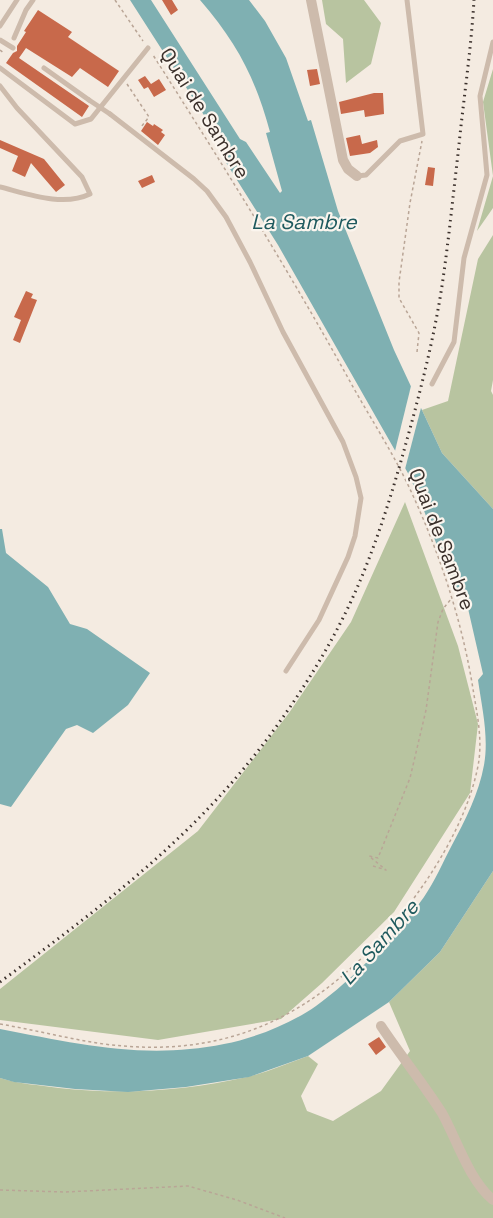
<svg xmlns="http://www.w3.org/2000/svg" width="493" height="1218" font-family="'Space Grotesk',sans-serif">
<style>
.green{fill:#b8c4a0}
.water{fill:#7fb0b2}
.pier{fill:#f4ebe1}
.building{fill:#c8694b}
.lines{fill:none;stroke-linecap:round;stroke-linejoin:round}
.path{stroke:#b9a596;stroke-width:1.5;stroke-dasharray:3 3;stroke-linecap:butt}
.lane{stroke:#cdbbac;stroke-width:5}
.street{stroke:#cdbbac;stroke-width:10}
.rail{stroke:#3b302b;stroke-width:3;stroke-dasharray:1.5 4.5;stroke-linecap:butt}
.lane-bridge{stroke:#cdbbac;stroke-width:5}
.labels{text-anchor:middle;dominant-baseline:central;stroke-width:4.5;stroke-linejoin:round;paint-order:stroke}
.street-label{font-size:20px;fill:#3b302b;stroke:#fbf5ee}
.water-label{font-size:21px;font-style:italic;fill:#1f5a5e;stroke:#fbf5ee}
</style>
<rect width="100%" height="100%" fill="#f4ebe1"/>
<path class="green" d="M322 0H364L381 23 371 64 346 83 343 39 326 24Z
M493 69V208L477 231 493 176 483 102Z
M493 235V380L491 391 493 395V509L442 453 422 410 448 401 478 259Z
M405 502 458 646 478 724 470 793 394 912 322 983 281 1019 158 1040 0 1020V989L198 831 289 713 351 622Z
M493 871V1218H0V1078C19 1084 39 1085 59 1088 122 1095 185 1091 247 1077 268 1072 288 1063 308 1056L318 1064 301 1096 307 1111 333 1121 381 1091 410 1051 389 1002 440 952Z"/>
<path class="water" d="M130 0H151L240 139 246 142 280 193 282 191 266 133 270 132C255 77 237 43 200 0H249L265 21 286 58 308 121 311 120 338 211 394 350 442 453 493 509V871L440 952 389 1002 308 1056 249 1077 186 1087 128 1092 75 1089 14 1082 0 1078V1029C78 1044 145 1060 224 1044 255 1038 290 1024 316 1006 351 981 399 932 424 897 435 881 443 862 452 845 465 821 479 793 484 765 489 737 482 708 478 680L483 674 464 591 462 589 454 591 420 500 409 475 278 245 225 161V148Z
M0 529H2L6 553 48 587 70 624 87 629 150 673 128 705 93 733 77 725 66 729 11 807 0 804Z"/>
<path class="pier" d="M412 382 422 404 404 473 394 455Z"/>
<path class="building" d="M162 0H172L178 10 171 15Z
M38 10 72 32 68 37 119 71 108 87 80 68 72 77 26 48 19 58 89 106 82 117 6 63 13 53 17 51V46L26 32 24 31Z
M317 69 320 84 310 86 307 70Z
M145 76 151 84 159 79 166 90 154 97 148 87 144 89 138 80Z
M374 93H383L384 114 365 117 364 110 341 114 339 102Z
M147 122 153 126 154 124 163 130 161 132 165 135 158 145 141 131Z
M360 135 362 144 377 140 378 147 370 153 350 156 346 138Z
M0 140 44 159 65 185 56 192 31 163 25 177 12 171 18 156 0 148Z
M428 167 435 168 433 186 425 185Z
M152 175 155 182 142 188 138 181Z
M26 291 33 294 31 298 37 300 20 343 13 340 21 320 14 317Z
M379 1037 386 1047 376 1055 368 1044Z"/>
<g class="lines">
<path class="path" d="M115 0 143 41
M0 50 4 53
M127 84 149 117 141 127
M417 352 419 333 399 298V282L410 203 422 141
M373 866 386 870 369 856 378 858 410 778 426 710 438 622 443 609 451 599
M0 1024C35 1030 69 1039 104 1044 219 1059 305 1022 382 937 423 892 466 827 478 766 483 740 477 714 473 689 462 620 439 551 409 487 391 449 367 413 347 376 286 266 220 160 153 55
M0 1190 65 1192 188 1186 237 1200 285 1218"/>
<path class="lane" d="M0 26 17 0
M14 38 26 10 33 0
M0 40 13 48
M0 68 75 124 91 119 148 48
M44 68 89 100
M0 86 17 108 82 177 90 194C63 207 28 194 0 187
M110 114 194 179 207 191 226 217 250 262 283 332 343 442 356 477 361 498 355 536 348 557 319 620 286 671
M357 176 366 175 400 141 423 134 407 0
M432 384 454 342 464 258 487 175 480 96 493 42"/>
<path class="street" d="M311 0 343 160 348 169 357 176
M381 1026C401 1056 423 1083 442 1113 457 1140 469 1180 493 1200"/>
<path class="rail" d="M0 982C87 918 176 851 245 767 288 715 330 650 357 588 380 535 396 480 411 425 424 377 436 328 443 279 449 237 453 196 458 154 463 103 471 51 474 0"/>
<path class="lane-bridge" d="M89 100 110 114"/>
</g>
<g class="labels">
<g class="street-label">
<text transform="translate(205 113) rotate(58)">Quai de Sambre</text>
<text transform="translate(442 539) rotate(69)">Quai de Sambre</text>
</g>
<g class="water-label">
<text x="304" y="221">La Sambre</text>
<text transform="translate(379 942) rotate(-48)">La Sambre</text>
</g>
</g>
</svg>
